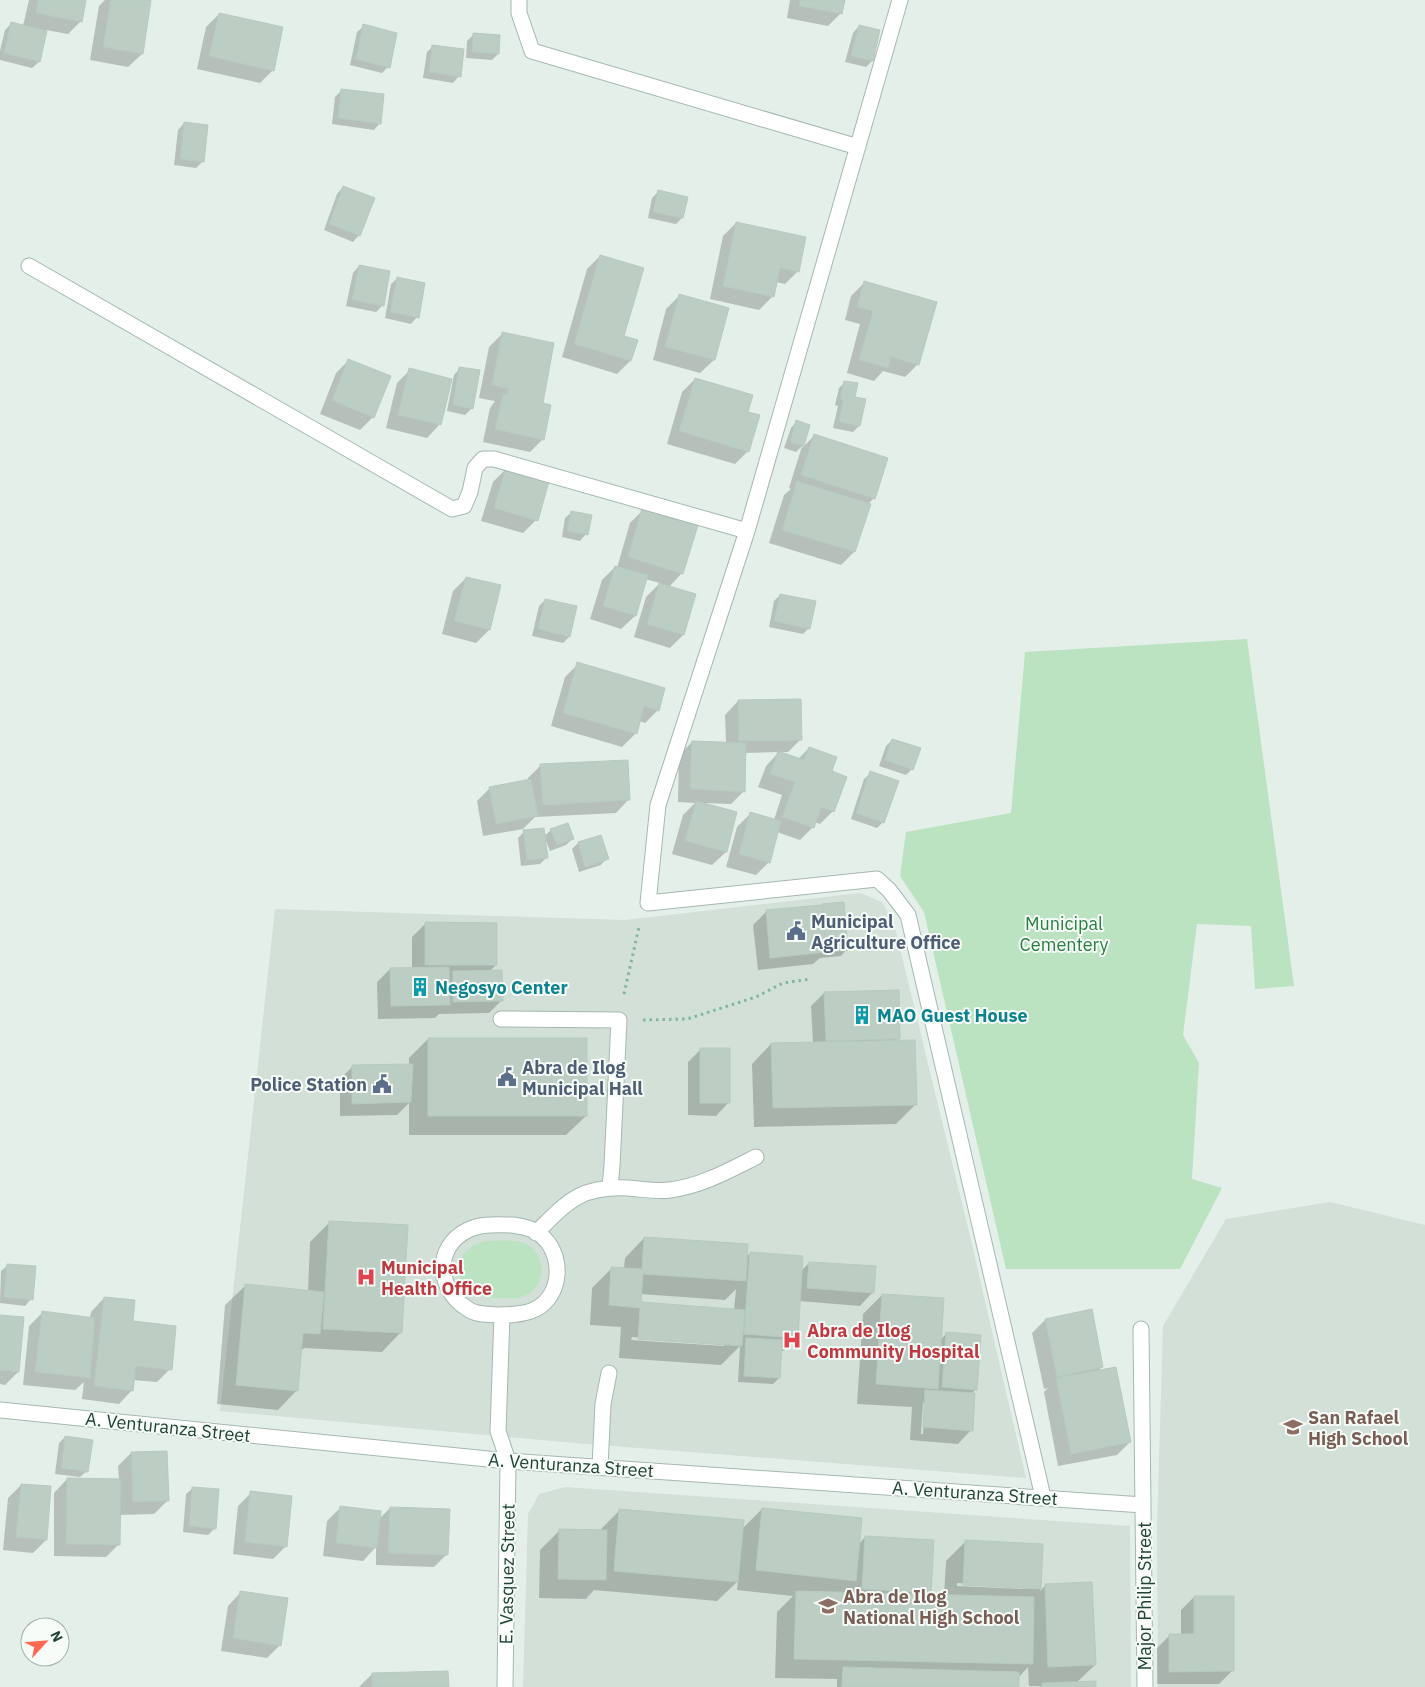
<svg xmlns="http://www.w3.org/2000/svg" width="1425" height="1687" font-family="'IBM Plex Sans',sans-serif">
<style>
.built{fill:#d2e0d8}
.green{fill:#bbe2c1}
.shadow{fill:#0003;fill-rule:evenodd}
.building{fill:#bccec4;stroke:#b6cabf}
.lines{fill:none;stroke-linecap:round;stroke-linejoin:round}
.minor-casing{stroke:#a6b8b0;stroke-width:17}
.path{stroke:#81b69f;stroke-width:3;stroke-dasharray:2.5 4;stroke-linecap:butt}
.minor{stroke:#fff;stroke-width:15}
.labels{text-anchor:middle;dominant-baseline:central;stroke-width:4;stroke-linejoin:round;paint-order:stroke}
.service-label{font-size:18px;font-weight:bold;fill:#4e5e75;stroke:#f6fbf8;text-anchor:start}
.park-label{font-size:18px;fill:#26803e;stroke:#f6fbf8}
.culture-label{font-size:18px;font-weight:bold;fill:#0d838f;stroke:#f6fbf8;text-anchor:start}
.health-label{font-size:18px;font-weight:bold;fill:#be3a42;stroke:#f6fbf8;text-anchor:start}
.education-label{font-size:18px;font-weight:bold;fill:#785e54;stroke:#f6fbf8;text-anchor:start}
.street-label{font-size:18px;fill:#214436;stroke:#f6fbf8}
</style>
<rect width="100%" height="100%" fill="#e4efe9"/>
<path class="built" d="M860 893 882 902 894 924 970 1236 1026 1478 586 1444 220 1411 275 909 625 920Z
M1330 1202 1425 1225V1687H1158L1157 1528 1163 1326 1226 1219Z
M565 1487 1130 1526 1131 1687H523L528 1514 539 1494Z"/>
<path class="green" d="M1247 639 1294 986 1255 989 1251 926 1197 924 1183 1035 1199 1063 1192 1179 1222 1188 1180 1269H1006L924 912 900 876 906 832 1011 813 1025 652Z
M486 1241C497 1241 513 1239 524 1243 546 1253 548 1284 526 1295 519 1299 511 1298 504 1298 484 1298 458 1296 459 1269 460 1253 471 1245 486 1241Z"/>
<path class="shadow" d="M29 0H85L81 21 68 34 46 30 39 62 32 68 0 60V51L5 30 12 23 23 26Z
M105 0H150L142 54 128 67 90 60 99 6Z
M790 0H843L841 13 828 26 787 18Z
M219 14 273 70 260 83 197 69 206 27Z
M364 26 388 67 382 73 350 65 357 32Z
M859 26 872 61 866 67 845 62 853 33Z
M474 34 498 54 492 60 466 58 467 41Z
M433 46 459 76 453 83 423 78 427 52Z
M341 91 380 123 374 130 332 124 335 97Z
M184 123 203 161 196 168 174 165 178 130Z
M343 187 359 235 353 242 324 230 337 194Z
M658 192 682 218 676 224 648 218 652 198Z
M736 223 798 271 785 284 776 282 773 296 759 310 710 299 723 236Z
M600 256 622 337 636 341 630 361 617 374 562 357 587 269Z
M359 266 389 272 382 306 376 312 346 306 353 273Z
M398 278 417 317 411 324 385 318 391 284Z
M865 282 918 364 905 377 883 371 874 381 847 373 860 324 845 320 851 296Z
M679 296 727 308 714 360 700 373 653 360 666 309Z
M502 334 541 404 543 439 530 452 483 442 490 408 495 401 479 398 489 347Z
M349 360 373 417 360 430 320 414 336 373Z
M460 368 472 408 465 415 447 411 454 375Z
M410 370 440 424 427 438 386 428 397 383Z
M695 379 746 413 748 451 735 464 667 444 682 392Z
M845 382 854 398 859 426 853 432 833 428 838 406 835 405 839 388Z
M797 421 809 425 802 448 815 435 874 498 868 504 854 552 841 565 769 543 784 495 791 489 789 488 802 446 796 452 784 448 791 428Z
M506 469 536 520 523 533 481 521 493 482Z
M643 510 682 573 669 587 683 635 670 648 634 637 646 597 660 583 645 579 635 616 621 629 590 619 602 580 615 567 617 568 630 523Z
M572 512 586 534 580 541 562 537 565 518Z
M466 578 500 586 489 630 476 643 442 634 453 591Z
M780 595 809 628 803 634 769 627 774 601Z
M545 600 569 637 563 643 532 636 539 606Z
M578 664 658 710 645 723 639 721 635 734 622 747 551 726 565 677Z
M738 701 801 739 788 752H779L798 759 809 748 831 772 833 811 820 824 814 822 813 827 800 840 777 832 769 862 756 875 726 867 737 827 750 814 774 820 782 795 758 787 766 766 779 752 745 753 744 791 731 804 704 803 736 813 726 852 712 865 672 854 683 815 695 803 678 802 679 755 692 742 726 743 725 715Z
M892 740 912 769 906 775 879 766 886 746Z
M541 765 629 799 616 813 535 817 523 829 483 836 477 801 490 788 528 781V778Z
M871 773 883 822 877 828 851 819 864 779Z
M551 830 572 839 566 845 550 851 544 836Z
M524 832 546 858 540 864 521 866 518 838Z
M578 843 607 858 601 865 579 872 572 849Z
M822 906 847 949 841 956 820 958 813 964 758 970 753 925 766 912Z
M425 924 496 965 489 972 502 1000 489 1013 439 1014 435 1018 378 1019 377 982 390 969H412V937Z
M824 993 898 1038 895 1041 916 1104 896 1124 754 1127 752 1064 771 1044 813 1043 811 1006Z
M428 1039 586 1116 566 1135H409V1103L397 1115 340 1116V1079L353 1066 409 1065V1058Z
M701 1049 729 1102 716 1116 688 1115V1062Z
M330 1222 401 1332 382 1352 304 1348 300 1352 297 1390 278 1410 217 1404 225 1305 245 1286 308 1291 310 1242Z
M644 1238 746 1258 750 1253 801 1271 809 1263 873 1292 860 1306 799 1301 797 1338 783 1351H780L779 1378 773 1384 738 1382 740 1346 721 1365 619 1358 621 1327 590 1325 592 1288 612 1268 624 1269 625 1258ZM736 1289 734 1310 639 1303 640 1294 725 1300ZM632 1337 724 1343V1346L631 1340Z
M8 1265 31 1299 25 1306 0 1303 1 1271Z
M882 1295 940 1340 946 1334 976 1389 971 1394V1430L958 1444 910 1440 912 1407 857 1404 863 1314ZM923 1403H925L923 1434H921Z
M104 1298 131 1322 170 1369 157 1382 133 1380 132 1390 119 1404 82 1399 84 1382 75 1390 23 1385 29 1326 42 1313 90 1318 91 1312Z
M0 1316 18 1372 5 1385 0 1384Z
M1045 1320 1102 1367 1097 1372 1130 1442 1117 1455 1058 1466 1044 1392 1048 1388 1044 1389 1032 1333Z
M65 1437 87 1471 80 1477 55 1474 59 1443Z
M131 1453 167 1501 154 1514 119 1515V1544L106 1557 54 1556V1493L67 1479 119 1480 118 1466Z
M21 1485 46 1540 33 1553 3 1550 8 1498Z
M193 1488 214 1529 208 1535 183 1532 186 1494Z
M251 1493 286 1546 273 1559 233 1554 238 1506Z
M340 1508 379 1519 390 1508 447 1554 434 1567 376 1565V1547L363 1561 323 1556 327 1521Z
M762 1509 858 1545 865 1537 930 1593 927 1596H944L946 1561 966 1541 1042 1545 1040 1591 1046 1585 1095 1665 1076 1683 1095 1687 1029 1686 1028 1667 1018 1678 1017 1687H837V1679L775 1678 777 1612 793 1596 737 1590 738 1581 717 1601 594 1590 586 1599 539 1598 540 1550 560 1530H600L620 1510 742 1529ZM957 1583 1023 1587V1589L957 1586Z
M241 1592 280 1645 267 1658 221 1651 228 1606Z
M1194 1597 1232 1671 1219 1684H1157V1648L1170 1635H1181V1610Z
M372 1674 448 1687H359Z"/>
<path class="building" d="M38 0H86L82 22 36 13Z
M111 0H151L143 54 103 47Z
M800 0H845L842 14 799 6Z
M219 13 283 27 274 71 209 56Z
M11 22 47 31 40 62 4 53Z
M363 24 397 33 390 68 356 59Z
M859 25 880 30 873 61 851 56Z
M473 33 500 35 499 54 472 52Z
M432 45 464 49 461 77 429 72Z
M341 89 384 94 381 124 338 118Z
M184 122 208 125 204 162 180 159Z
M343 186 375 198 360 236 329 224Z
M658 190 688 197 683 218 653 212Z
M736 222 806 237 799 272 780 268 774 297 723 286Z
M600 255 644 268 624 336 638 340 631 361 574 344Z
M359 265 390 271 384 306 352 300Z
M397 277 425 283 419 318 390 312Z
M864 281 937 302 919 365 891 357 888 368 859 360 873 311 857 307Z
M679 294 729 308 715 360 665 347Z
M502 332 554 343 543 403 551 405 544 440 495 429 503 394 507 395 508 389 492 385Z
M348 359 391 376 374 418 332 400Z
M459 367 480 370 473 409 453 405Z
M409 368 452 379 441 425 398 415Z
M695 378 753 395 748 412 760 415 749 452 679 431Z
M844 381 858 383 855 397 866 399 860 426 839 422 843 400 840 399Z
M796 420 810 425 804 446 790 442Z
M814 434 888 458 875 499 801 475Z
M506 467 549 481 538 521 494 508Z
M797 481 871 504 855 552 782 530Z
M642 508 698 525 683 574 628 557Z
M571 511 592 515 588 535 567 531Z
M615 566 648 575 636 616 603 606Z
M466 577 501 585 490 630 454 621Z
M659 583 696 594 684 635 647 624Z
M780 594 816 601 810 629 774 621Z
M545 599 577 606 570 637 538 629Z
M577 662 665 688 659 711 644 706 637 734 563 713Z
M801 699 802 740 739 741 738 700Z
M892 739 921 748 913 770 885 760Z
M692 741 746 743 745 792 690 789Z
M809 747 837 757 832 771 847 777 834 812 821 807 814 828 782 817 795 782 770 774 778 751 804 760Z
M628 760 630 800 543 805 540 764Z
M870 771 899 781 884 823 856 813Z
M531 779 538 816 496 824 489 787Z
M696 801 737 812 727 852 685 841Z
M750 812 781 821 770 863 739 854Z
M568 823 574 839 557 845 550 829Z
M544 828 548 858 527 860 523 830Z
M601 835 609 859 585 867 578 842Z
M844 902 848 950 827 952 822 904Z
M822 905 827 952 770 958 766 910Z
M425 922 497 923V965H425Z
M449 967 450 1005 391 1006 390 968Z
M502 970 503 1001 453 1002V971Z
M899 990 900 1039 826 1041 824 992Z
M428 1038H587V1116H428Z
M915 1040 917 1105 773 1108 771 1043Z
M700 1048H730V1103H700Z
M413 1064 411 1102 352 1104V1065Z
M329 1221 408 1225 402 1333 323 1329Z
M644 1237 748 1244 746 1281 643 1274 641 1302 745 1310 742 1346 638 1339 640 1308 609 1305 611 1267 642 1269Z
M750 1252 803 1256 798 1338 744 1334Z
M809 1262 876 1266 874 1293 807 1288Z
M7 1264 36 1266 33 1300 4 1297Z
M245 1284 324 1292 320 1334 303 1333 298 1391 236 1385Z
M882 1294 944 1298 938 1389 876 1384Z
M104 1297 135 1300 133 1321 176 1326 172 1370 136 1366 133 1391 94 1386Z
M1092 1309 1103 1367 1057 1377 1045 1319Z
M42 1311 95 1318 90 1378 35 1372Z
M0 1315 24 1317 19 1372 0 1370Z
M946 1332 981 1335 977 1390 942 1387Z
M746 1338 782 1340 780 1378 744 1376Z
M1116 1367 1131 1442 1071 1454 1056 1378Z
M925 1390 975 1393 973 1431 923 1427Z
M65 1436 93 1440 88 1472 61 1468Z
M167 1451 169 1501 133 1502 131 1452Z
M67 1478 121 1479 120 1545 66 1544Z
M21 1484 51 1486 47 1540 16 1537Z
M192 1487 219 1489 216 1529 189 1526Z
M250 1491 292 1496 287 1547 245 1542Z
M340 1506 381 1511 377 1548 336 1543Z
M390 1507 450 1509 448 1555 388 1553Z
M762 1508 862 1518 856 1581 756 1570Z
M619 1509 744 1520 738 1582 614 1571Z
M559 1529 607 1530 606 1580 558 1579Z
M865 1536 934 1540 931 1593 862 1589Z
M965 1540 1043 1544 1041 1589 963 1585Z
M1092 1582 1096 1665 1048 1667 1045 1584Z
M240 1591 288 1598 281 1646 233 1638Z
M796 1591 1034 1597 1033 1664 794 1659Z
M1194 1596H1234V1671L1169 1672V1634H1194Z
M843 1667 1019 1672V1687H842Z
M448 1671 449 1687H372V1673Z
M1096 1681V1687H1042V1683Z"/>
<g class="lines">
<g class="minor-casing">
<path id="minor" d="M519 0V13L532 51 858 147
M900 0 747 531 658 805 648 903 877 879 889 890 908 915 1043 1497
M29 266 452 509 464 506 470 492 475 468 483 459H494L747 531
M501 1019 619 1020 612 1166 610 1187
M513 1225C525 1227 536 1229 544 1238 565 1259 561 1300 531 1311 520 1315 509 1315 497 1315 488 1314 476 1315 468 1309 437 1290 433 1247 468 1230 481 1223 499 1225 513 1225Z
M536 1233C568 1201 580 1186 628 1188 642 1189 657 1192 670 1190 701 1186 728 1171 756 1157
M502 1315 498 1431 508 1461 505 1687
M1141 1329 1145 1687
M0 1410 508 1461 1143 1505
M600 1467 603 1404 609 1373"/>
</g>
<path class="path" d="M624 994 639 927
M643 1020 687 1019 756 997 783 983 811 979"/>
<use href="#minor" class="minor"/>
</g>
<defs>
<g id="civic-bare" transform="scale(1.5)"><path d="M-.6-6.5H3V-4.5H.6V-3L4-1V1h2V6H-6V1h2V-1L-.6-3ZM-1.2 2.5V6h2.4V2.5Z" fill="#5c6f8a" stroke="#f6fbf8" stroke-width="2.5" paint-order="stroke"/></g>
<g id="building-bare" transform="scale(1.5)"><path d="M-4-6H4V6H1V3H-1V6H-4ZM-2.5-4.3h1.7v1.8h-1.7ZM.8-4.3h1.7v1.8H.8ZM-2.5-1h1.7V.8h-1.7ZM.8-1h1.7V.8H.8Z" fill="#0f9aa8" stroke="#f6fbf8" stroke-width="2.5" paint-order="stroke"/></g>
<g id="hospital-bare" transform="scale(1.5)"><path d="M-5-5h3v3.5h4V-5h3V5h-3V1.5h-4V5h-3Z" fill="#e0444e" stroke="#f6fbf8" stroke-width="2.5" paint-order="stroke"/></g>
<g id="school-bare" transform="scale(1.5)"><path d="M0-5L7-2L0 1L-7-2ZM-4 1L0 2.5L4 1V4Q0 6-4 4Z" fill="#8d6e63" stroke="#f6fbf8" stroke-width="2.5" paint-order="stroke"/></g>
</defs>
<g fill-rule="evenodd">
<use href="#civic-bare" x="796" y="931"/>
<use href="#building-bare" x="420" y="987"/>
<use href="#building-bare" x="862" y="1015"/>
<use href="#civic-bare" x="507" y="1077"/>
<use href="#civic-bare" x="382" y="1084"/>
<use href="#hospital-bare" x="366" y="1277"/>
<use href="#hospital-bare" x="792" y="1340"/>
<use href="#school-bare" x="1293" y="1427"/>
<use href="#school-bare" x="828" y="1606"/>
</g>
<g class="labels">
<g class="service-label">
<text x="811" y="921">Municipal<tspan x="811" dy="21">Agriculture Office</tspan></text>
<text x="522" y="1067">Abra de Ilog<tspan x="522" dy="21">Municipal Hall</tspan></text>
<text x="367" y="1084" text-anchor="end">Police Station</text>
</g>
<g class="park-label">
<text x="1064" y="923">Municipal<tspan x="1064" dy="21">Cementery</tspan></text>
</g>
<g class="culture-label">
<text x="435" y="987">Negosyo Center</text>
<text x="877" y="1015">MAO Guest House</text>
</g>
<g class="health-label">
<text x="381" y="1267">Municipal<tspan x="381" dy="21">Health Office</tspan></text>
<text x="807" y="1330">Abra de Ilog<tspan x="807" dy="21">Community Hospital</tspan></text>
</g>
<g class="education-label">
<text x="1308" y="1417">San Rafael<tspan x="1308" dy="21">High School</tspan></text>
<text x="843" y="1596">Abra de Ilog<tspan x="843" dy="21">National High School</tspan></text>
</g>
<g class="street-label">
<text transform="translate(168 1427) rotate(6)">A. Venturanza Street</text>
<text transform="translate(571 1465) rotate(4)">A. Venturanza Street</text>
<text transform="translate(975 1493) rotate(4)">A. Venturanza Street</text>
<text transform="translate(507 1574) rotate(-89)">E. Vasquez Street</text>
<text transform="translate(1144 1596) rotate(-90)">Major Philip Street</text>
</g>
</g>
<g transform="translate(45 1642) rotate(64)"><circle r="24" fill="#f6fbf8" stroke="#a1b2aa"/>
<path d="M0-4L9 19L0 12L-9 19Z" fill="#ff6852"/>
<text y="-8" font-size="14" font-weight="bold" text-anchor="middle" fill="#214436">N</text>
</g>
</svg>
